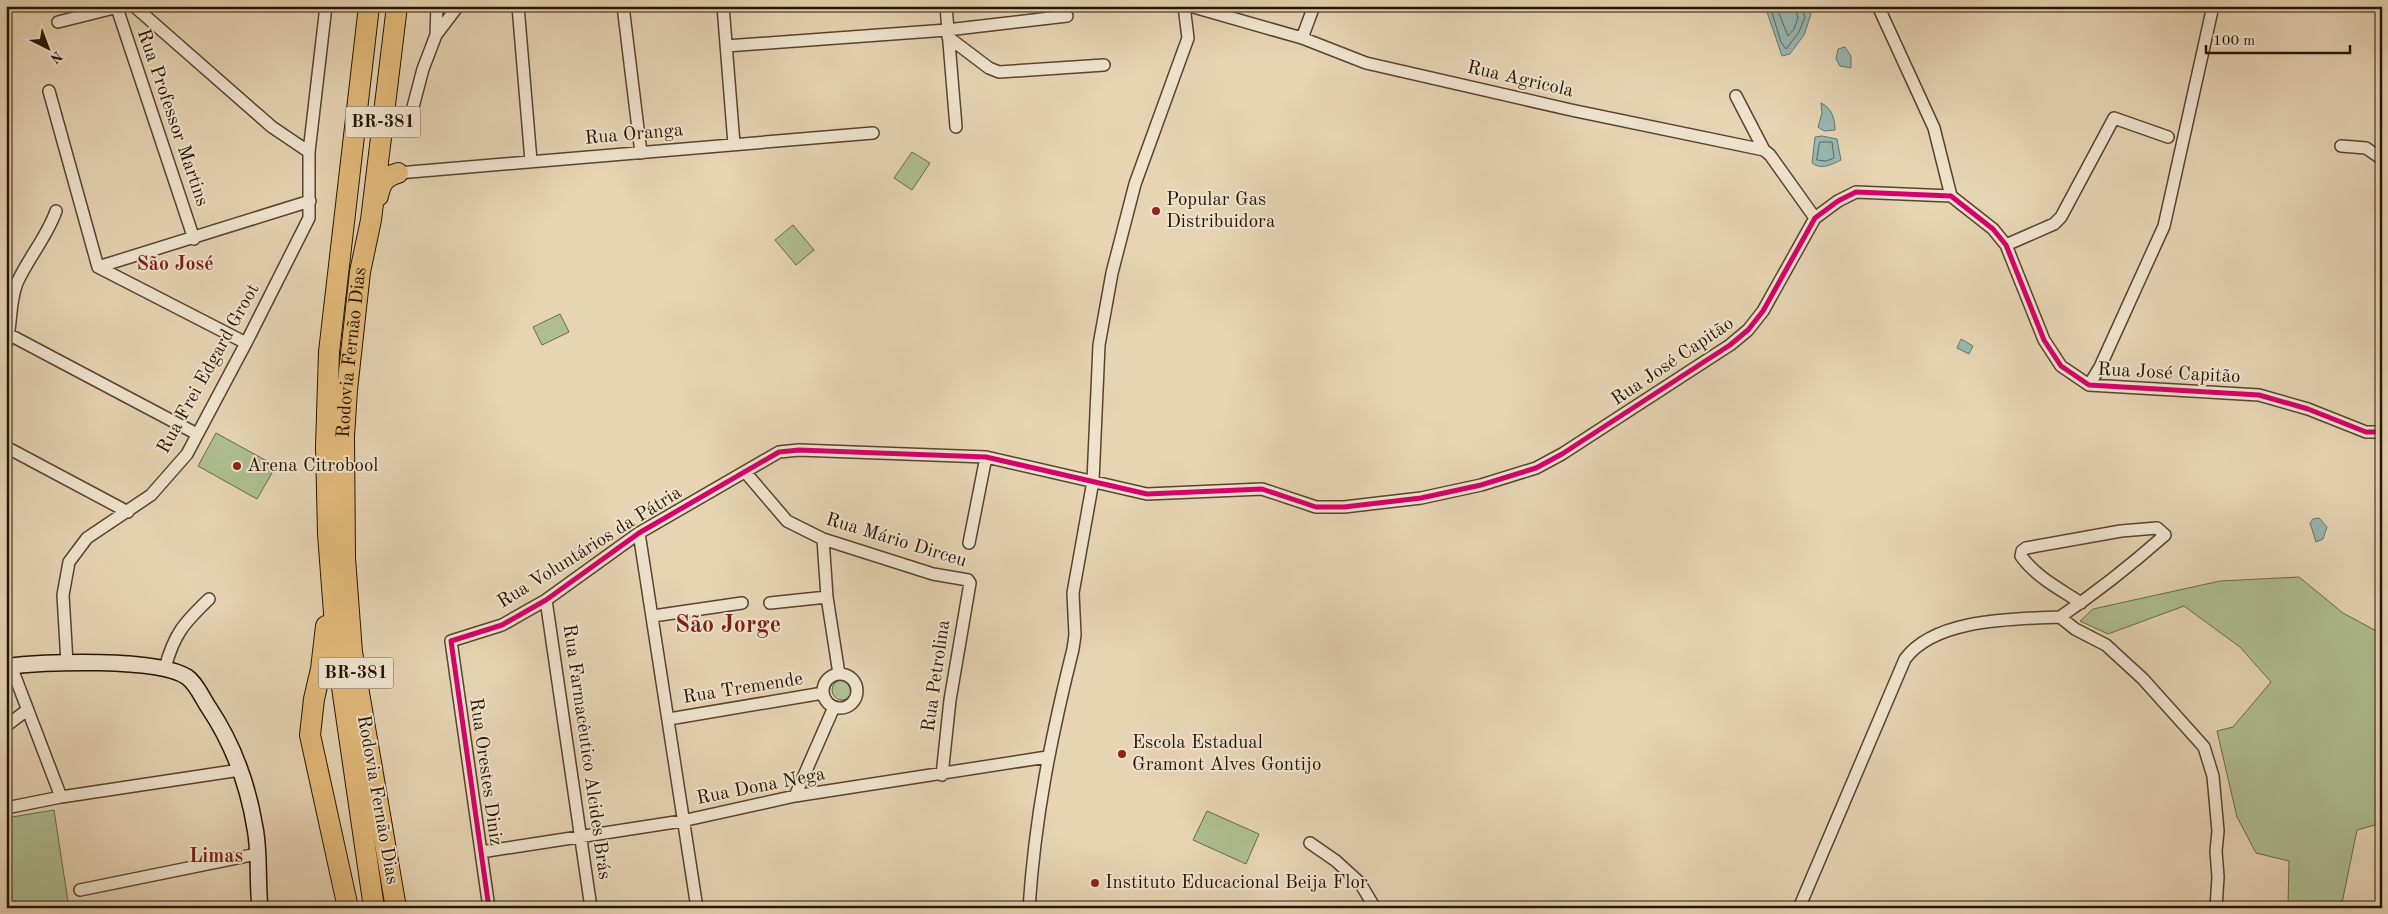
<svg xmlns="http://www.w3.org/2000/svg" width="2388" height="914" font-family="'Old Standard TT',serif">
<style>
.green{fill:#aebe91;stroke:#6a6948}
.water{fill:#97b7b2;stroke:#6a766b}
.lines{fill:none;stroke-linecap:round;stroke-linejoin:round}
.shore{stroke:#5e6659;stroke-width:1}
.street-casing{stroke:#56442d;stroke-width:14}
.secondary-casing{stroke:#261400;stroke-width:18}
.highway-casing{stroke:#261400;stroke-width:22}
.street{stroke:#efe3ce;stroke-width:11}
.secondary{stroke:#efe3ce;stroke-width:15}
.highway{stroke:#e3ba7a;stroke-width:20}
.cycleway-casing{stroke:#efe3ce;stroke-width:8}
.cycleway{stroke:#d6006c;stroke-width:5}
.poi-dot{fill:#8f2418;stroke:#efe3ce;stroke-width:2}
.labels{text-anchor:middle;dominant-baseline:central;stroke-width:4;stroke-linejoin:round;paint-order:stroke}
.shield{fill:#efe3ce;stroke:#62523e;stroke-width:1}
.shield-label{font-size:18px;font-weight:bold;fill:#261400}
.street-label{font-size:19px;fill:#261400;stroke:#efe3ce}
.poi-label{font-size:19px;fill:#261400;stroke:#efe3ce;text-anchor:start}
.neighbourhood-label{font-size:20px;font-weight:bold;fill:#7a1f14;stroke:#efe3ce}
.district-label{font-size:24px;font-weight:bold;fill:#7a1f14;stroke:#efe3ce}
</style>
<rect width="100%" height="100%" fill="#e6d4b3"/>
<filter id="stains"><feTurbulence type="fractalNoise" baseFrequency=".004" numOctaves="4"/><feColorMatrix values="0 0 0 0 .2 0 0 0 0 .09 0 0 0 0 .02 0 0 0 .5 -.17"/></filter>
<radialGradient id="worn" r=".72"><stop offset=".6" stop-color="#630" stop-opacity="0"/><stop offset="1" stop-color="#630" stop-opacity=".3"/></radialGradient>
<path class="green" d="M912 152 930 163 912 190 894 178Z
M793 225 814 250 796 265 775 240Z
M560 314 569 332 542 345 533 327Z
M216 433 276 466 257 499 198 466Z
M2299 577 2343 613 2382 634V823L2357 830 2341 908H2286L2288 906 2289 861 2256 853 2237 817 2217 731 2233 727 2271 682 2240 647 2184 606 2108 634 2080 621 2093 609 2220 581Z
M832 690a10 10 0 1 1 20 0a10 10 0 1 1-20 0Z
M54 810 69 908H6V818Z
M1207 811 1259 834 1246 864 1193 840Z"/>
<path class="water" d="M1765 6H1803L1811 14 1804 35 1790 54 1782 56Z
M1845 47 1851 56V68L1840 66 1836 59 1838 49Z
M1821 103C1832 108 1835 119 1835 130L1824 131 1818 127 1822 113Z
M1822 136 1837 139 1841 160C1831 165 1821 170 1812 163L1815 137Z
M1961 339 1973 346 1969 354 1957 348Z
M2319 518 2327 527 2323 539 2316 542 2310 523 2313 519Z"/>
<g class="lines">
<path class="shore" d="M1770 6 1781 42 1786 49 1799 32 1805 17 1800 6
M1776 6 1788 36 1794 29 1798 18 1794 6
M1820 142H1832L1834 158 1826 161 1817 160Z"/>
<g class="street-casing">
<path id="street" d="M134 6 272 127 309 152
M518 6 531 161
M623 6 641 153
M723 6 734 144
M946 6 956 127
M1190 6 1302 38 1366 63 1571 110 1764 150 1770 155 1815 218
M1878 6 1934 128 1951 196
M117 8 194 239
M58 22 122 6
M436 35 437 6
M948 37 989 68 999 72 1104 65
M1302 38 1314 6
M726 46 947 30 1067 16
M49 91 98 267 246 343
M1736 96 1764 150
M408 126 423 69 436 35 458 6
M2341 146 2366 148 2382 159
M398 173 873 133
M2006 245 2054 224 2061 217 2114 118 2168 137
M98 267 310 201
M10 335 197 434
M6 345C12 325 9 303 17 283 28 258 47 237 56 211
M2089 385 2100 367 2164 226 2213 6
M6 447 128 512
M746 473 787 521 823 539 933 574 968 580 970 583 950 700 942 775
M639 533 697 908
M823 539 827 597 839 674
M969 543 986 457
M546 600 591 908
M770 603 827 597
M653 616 742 603
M2060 617C2097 592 2131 565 2165 535L2157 528 2121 531 2026 548 2022 551 2021 556C2036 577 2060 589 2081 603
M67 663 63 595 69 562 87 538 151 495 187 454 246 343 309 218V152L326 6
M11 666 61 797
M165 668C174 634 184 623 209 599
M823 691a17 17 0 1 1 34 0a17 17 0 1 1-34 0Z
M669 719 823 693
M6 726 27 710
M795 796 834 707
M6 808 61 797 240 770
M1310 843 1336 861 1360 883 1375 908
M481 852 682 821 795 796 1047 757
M80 890 257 854
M489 908 451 641 502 625 546 600 639 533 779 452 799 450 986 457 1147 494 1262 489 1316 507H1344L1421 498 1481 485 1536 468 1562 454 1730 345 1748 330 1763 311 1815 218 1838 201 1856 192 1951 196 1993 229 2006 245 2044 340 2061 366 2089 385 2259 395 2308 409 2366 432H2382
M1029 908C1035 817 1051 737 1073 649L1075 635 1073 593 1093 481 1099 345 1112 273 1135 184 1188 38 1184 6
M1799 908 1905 659C1935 618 2014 619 2060 617L2075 629 2106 645 2143 679 2204 747 2213 776 2218 831 2216 851 2218 877 2216 908"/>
</g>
<g class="secondary-casing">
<path id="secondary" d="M6 667C42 661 159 658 187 677 196 683 203 699 209 708 233 744 248 785 255 828 260 854 257 881 260 908"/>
</g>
<g class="highway-casing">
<g id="highway">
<path d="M369 6 329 352 326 446 328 534 337 653 374 908"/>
<path d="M378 196C381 183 384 177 398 173"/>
<path d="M326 626 321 669 314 699 310 735 348 908"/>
<path id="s1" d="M396 908 352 652 345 558 344 436 347 390 360 272 371 220 397 6"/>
</g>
</g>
<use href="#street" class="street"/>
<use href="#secondary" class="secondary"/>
<use href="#highway" class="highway"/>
<g class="cycleway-casing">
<path id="cycleway" d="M489 908 451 641 502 625 546 600 639 533 779 452 799 450 986 457 1147 494 1262 489 1316 507H1344L1421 498 1481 485 1536 468 1562 454 1730 345 1748 330 1763 311 1815 218 1838 201 1856 192 1951 196 1993 229 2006 245 2044 340 2061 366 2089 385 2259 395 2308 409 2366 432H2382"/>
</g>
<use href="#cycleway" class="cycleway"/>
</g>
<g class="poi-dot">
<circle cx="1156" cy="211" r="5"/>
<circle cx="237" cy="466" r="5"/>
<circle cx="1122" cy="754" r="5"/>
<circle cx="1095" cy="883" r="5"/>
</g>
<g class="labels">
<g class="shield">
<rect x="345.5" y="106.5" width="75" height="31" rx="4"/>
<rect x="318.5" y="657.5" width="75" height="31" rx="4"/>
</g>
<g class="shield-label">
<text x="383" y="122">BR-381</text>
<text x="356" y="673">BR-381</text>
</g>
<g class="street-label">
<text transform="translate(1520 80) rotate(13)">Rua Agricola</text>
<text transform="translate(172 118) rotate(71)">Rua Professor Martins</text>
<text transform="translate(634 135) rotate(-5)">Rua Oranga</text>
<text stroke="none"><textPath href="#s1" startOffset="560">Rodovia Fernão Dias</textPath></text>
<text transform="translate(1673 362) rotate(-34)">Rua José Capitão</text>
<text transform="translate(209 369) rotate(-61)">Rua Frei Edgard Groot</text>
<text transform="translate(2169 374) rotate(3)">Rua José Capitão</text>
<text transform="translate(896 541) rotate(17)">Rua Mário Dirceu</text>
<text transform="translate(590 548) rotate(-32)">Rua Voluntários da Pátria</text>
<text transform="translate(937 676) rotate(-82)">Rua Petrolina</text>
<text transform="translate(743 689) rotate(-9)">Rua Tremende</text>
<text transform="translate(586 752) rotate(82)">Rua Farmacêutico Alcides Brás</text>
<text transform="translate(485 772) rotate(82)">Rua Orestes Diniz</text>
<text transform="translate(761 787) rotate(-11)">Rua Dona Nega</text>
<text transform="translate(377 800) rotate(80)">Rodovia Fernão Dias</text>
</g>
<g class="poi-label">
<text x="1166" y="200">Popular Gas<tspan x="1166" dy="22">Distribuidora</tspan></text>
<text x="247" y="466">Arena Citrobool</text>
<text x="1132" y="743">Escola Estadual<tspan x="1132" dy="22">Gramont Alves Gontijo</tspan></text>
<text x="1105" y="883">Instituto Educacional Beija Flor</text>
</g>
<g class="neighbourhood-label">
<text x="175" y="265">São José</text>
<text x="216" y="857">Limas</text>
</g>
<g class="district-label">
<text x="728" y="626">São Jorge</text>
</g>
</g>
<rect width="2388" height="914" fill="none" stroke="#e6d4b3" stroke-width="25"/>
<rect x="8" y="8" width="2373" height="899" fill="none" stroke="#261400" stroke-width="2.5"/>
<rect x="12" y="12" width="2363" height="889" fill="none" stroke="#261400"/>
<g transform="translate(48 48) rotate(138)" stroke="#efe3ce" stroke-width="4" paint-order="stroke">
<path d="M0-4L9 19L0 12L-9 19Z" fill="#261400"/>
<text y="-8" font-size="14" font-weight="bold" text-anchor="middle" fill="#261400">N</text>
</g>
<path d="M2206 45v8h144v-8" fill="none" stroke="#261400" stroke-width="2.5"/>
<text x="2213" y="45" font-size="15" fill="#261400" stroke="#efe3ce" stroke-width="4" paint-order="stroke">100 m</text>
<rect width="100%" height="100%" filter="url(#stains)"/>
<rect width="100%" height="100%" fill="url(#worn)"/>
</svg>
